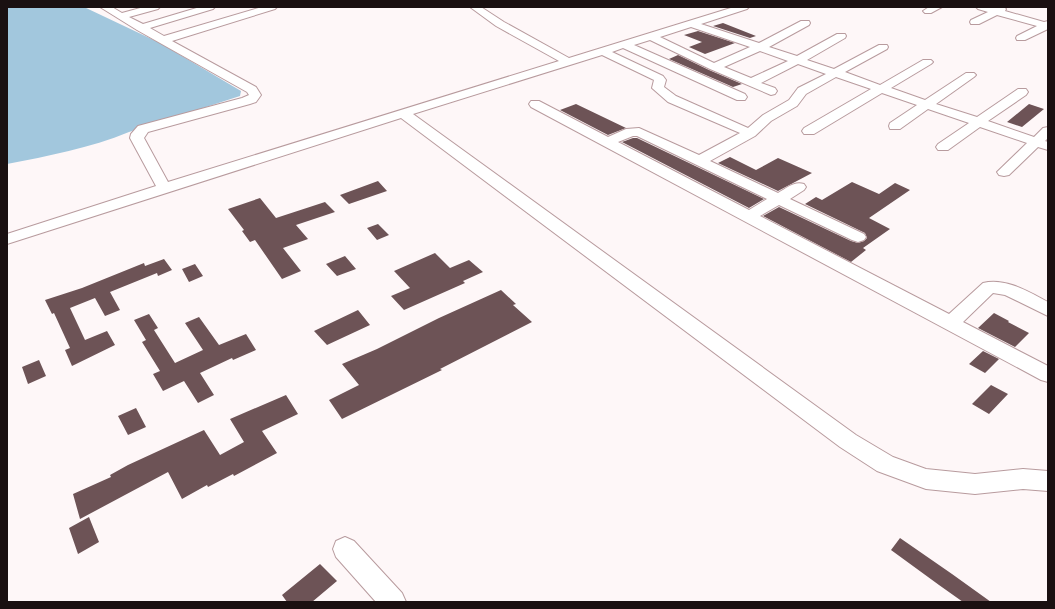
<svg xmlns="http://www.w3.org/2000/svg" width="1055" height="609" font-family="Literata,serif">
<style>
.water{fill:#a2c7dd}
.building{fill:#6d5356}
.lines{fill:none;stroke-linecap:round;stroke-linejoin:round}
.minor-casing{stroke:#b89b9e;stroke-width:2}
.minor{fill:#fff;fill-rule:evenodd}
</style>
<rect width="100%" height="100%" fill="#fef7f8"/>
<path class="water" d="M7 7H84L160 43 241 91 240 96 129 132C90 148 48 156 7 164Z"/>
<path class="building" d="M723 23 756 36 750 38 713 26Z
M698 31 735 43 705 54 689 47 702 42 684 35Z
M678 55 709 70 742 84 733 87 669 59Z
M576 104 626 128 608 135 560 110Z
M1029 104 1044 109 1022 127 1007 122Z
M633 138H637L764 199 749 208 622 142Z
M730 157 756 170 778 158 812 173 778 191 718 163Z
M378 181 387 191 349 204 340 195Z
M852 182 879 194 895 183 910 190 869 218 890 229 863 248 866 250 851 262 763 216 779 207 851 241 858 243 864 241 867 238 865 233 805 204 816 197 822 200Z
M260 198 276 218 325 202 335 212 296 225 308 239 283 248 301 271 282 279 255 240 250 242 242 231 244 230 228 209Z
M378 224 389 235 377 240 367 228Z
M435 253 450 268 469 260 483 272 463 281 465 283 404 310 391 296 410 288 394 271Z
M345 256 356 269 337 276 326 264Z
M164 259 172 270 158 276 157 273 110 292 120 310 105 316 95 298 70 308 85 340 107 331 115 345 72 366 65 350 70 348 54 313 52 314 45 300 82 288 144 263 145 266Z
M195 264 203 276 189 282 182 269Z
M501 290 516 304 513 305 532 322 440 369 442 370 342 419 329 400 359 385 342 364 377 349 439 318Z
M358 310 370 325 327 345 314 331Z
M994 313 1009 321 1008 322 1029 333 1015 347 978 328Z
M149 314 158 328 154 330 175 363 203 350 185 323 199 317 219 345 246 334 256 350 233 360 232 358 200 373 214 395 198 403 184 381 163 391 153 374 160 371 142 342 146 340 134 320Z
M983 351 999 359 985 373 969 364Z
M39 360 46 376 28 384 22 367Z
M991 385 1008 394 989 414 972 404Z
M286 395 298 414 262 431 277 453 234 476 233 474 208 487 207 485 182 499 168 472 80 519 73 494 111 477 110 475 128 465 204 430 220 455 244 442 230 419Z
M136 408 146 427 128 435 118 416Z
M89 517 99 542 78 554 69 528Z
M900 538 952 574 991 602H963L939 585 891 550Z
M320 564 337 581 312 602H287L282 595Z"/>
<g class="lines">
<g class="minor-casing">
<path id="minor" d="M100 7H112L122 13 144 7H160L158 9 129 17 143 24 200 7H215L213 9 150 28 164 36 262 7H277L275 9 172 41 256 87 261 95 256 102 250 104 148 132 144 138 168 182 559 61 496 26 470 7H481L504 22 569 58 734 7H749L747 9 701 24 759 43 801 21H809L810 23 809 25 769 47 797 56 837 34H845L846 36 845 38 807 60 834 69 879 45H887L888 47 887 49 845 72 880 85 923 60H931L933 62 931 64 891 88 925 100 966 73H974L976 75 974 77 936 104 977 117 1018 89H1026L1028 92 1026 95 988 121 1034 137 1043 128 1048 127V138L1045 141 1048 142V150L1038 147 1009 175 1004 176 999 175 997 172 1027 143 980 127 948 150H938L936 147 938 144 969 123 928 109 900 129H890L889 126 890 123 917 105 882 93 814 134H804L802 131 804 128 871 89 836 77 806 94 797 106 771 121 755 136 710 161 778 193C787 188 794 181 804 184L806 187 804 190 790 199 864 234 866 237 864 240 858 242 852 240 779 205 760 216 949 314 983 283C1005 277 1029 292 1048 302V316L1005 295 993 293 963 322 1048 366V382L1041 380 531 107 529 104 531 101H539L608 137 626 129 639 128 699 155 740 133 668 102 652 88 654 80 602 55 413 114 856 435 893 457 926 469 975 474 1023 469 1048 471V491L1023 489 975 494 926 489 877 471 840 447 401 118 7 244V234L156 186 130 138 131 134 138 126 242 98 249 95 247 92 137 30ZM691 27 750 47 714 63 660 37ZM650 40 710 69 771 95 775 94 777 91 775 88 761 83 798 64 826 74 798 88 789 100 763 115 748 128 676 96 664 87 666 80 663 76 612 52 623 48 737 100H745L747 97 745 94 634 45ZM760 51 788 61 751 78 724 67ZM633 136H637L767 199 749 210 618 142Z
M929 7H942L931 13H925L923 11Z
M976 7H1004L1006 9 1005 11 1044 22 1048 21V29L1025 40H1017L1016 38 1017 36 1037 26 997 15 979 24H971L970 22 971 20 988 12 978 9Z
M345 537 354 541 402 593 406 602H376L336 557 333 549 336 541Z"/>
</g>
<use href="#minor" class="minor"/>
</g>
<rect width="1055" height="609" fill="none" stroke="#1a1011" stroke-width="16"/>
</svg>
